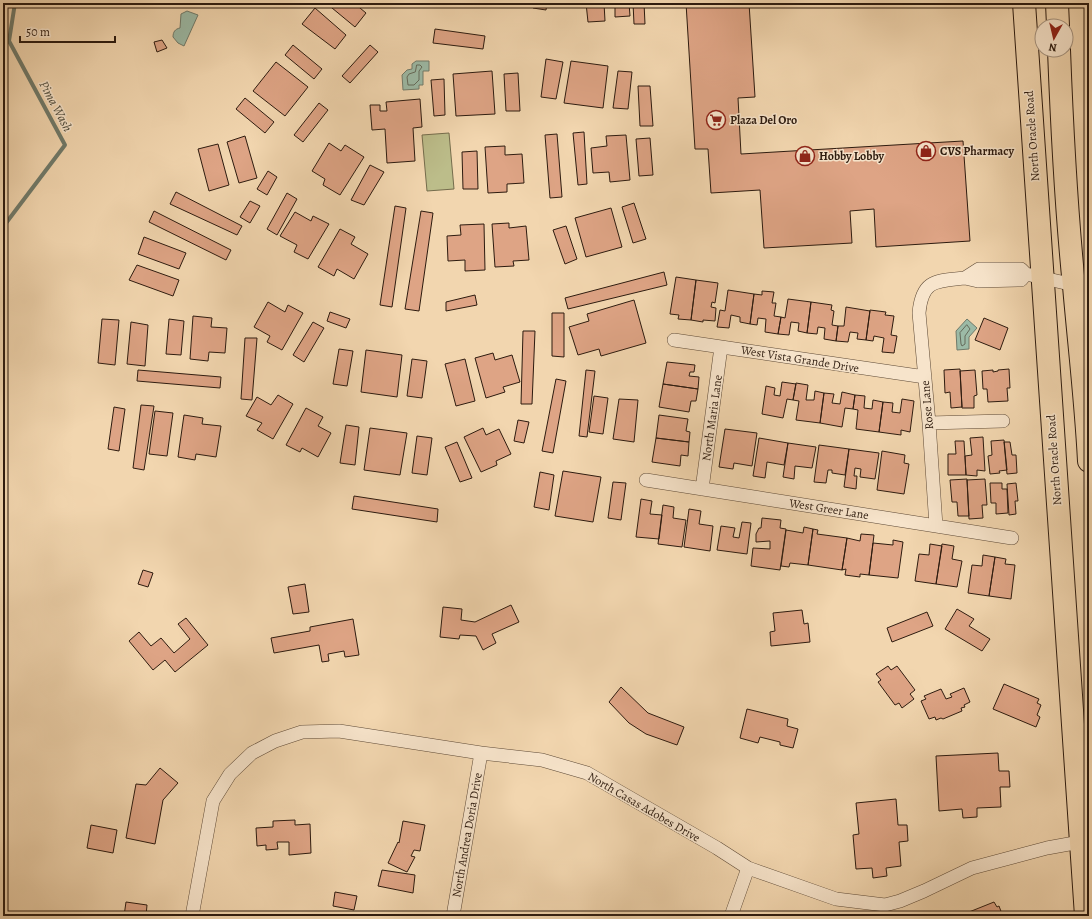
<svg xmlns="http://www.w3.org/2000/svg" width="1092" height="919" font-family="Alegreya,serif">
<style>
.green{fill:#bcbd8a;stroke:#746c4c}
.water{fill:#9cbaa6;stroke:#707a6a}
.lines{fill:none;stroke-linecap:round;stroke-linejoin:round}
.shore{stroke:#646a5a;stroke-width:1}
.stream{stroke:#707a6a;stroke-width:4}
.building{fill:#dea485;stroke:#2d1b0f}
.minor-casing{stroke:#5e4a37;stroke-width:14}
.trunk-casing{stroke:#2d1b0f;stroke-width:24}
.minor{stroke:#f7e4cb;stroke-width:13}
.trunk{stroke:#f2d6af;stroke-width:22}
.labels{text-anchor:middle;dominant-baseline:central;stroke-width:3;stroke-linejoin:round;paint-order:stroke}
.poi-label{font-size:12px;font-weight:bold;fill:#2d1b0f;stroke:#f7e4cb;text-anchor:start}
.street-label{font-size:12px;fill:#2d1b0f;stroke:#f7e4cb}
.water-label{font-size:13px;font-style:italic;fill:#4e4b3c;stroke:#f7e4cb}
</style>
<rect width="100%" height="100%" fill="#f2d6af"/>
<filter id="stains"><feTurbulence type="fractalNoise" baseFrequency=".005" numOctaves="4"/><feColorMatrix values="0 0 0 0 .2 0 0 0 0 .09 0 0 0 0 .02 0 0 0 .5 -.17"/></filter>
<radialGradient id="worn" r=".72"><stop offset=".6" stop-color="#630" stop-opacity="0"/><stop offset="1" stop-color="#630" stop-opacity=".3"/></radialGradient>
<path class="green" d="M449 133 454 189 427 191 422 135Z"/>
<path class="water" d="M187 11 198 15 184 46 178 43 173 37C173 32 175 29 180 28L181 14Z
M416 61H429V71H423V85H419V89L403 90 402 75 407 70 412 69V64Z
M967 319 977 328 969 337V349L957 350 956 331Z"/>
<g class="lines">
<path class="shore" d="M417 65H420L422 67 419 71V80L414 85H408L407 77 409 74 415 72Z
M967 325 970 329 965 336V344L962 346 961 344 960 333Z"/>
<path class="stream" d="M3 44 9 41
M3 227 65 145 9 41 15 3"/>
</g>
<path class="building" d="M326 3H354L366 13 355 27Z
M534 3H547L546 10 533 8Z
M563 3H575L574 7 563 5Z
M586 3H604L605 21 588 22Z
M615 3H629L630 16 615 17Z
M633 3H644L645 24H634Z
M686 3H749L755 97 738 98 741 154 963 141 970 241 876 247 874 209 850 211 852 243 764 248 760 190 711 193 708 149H695Z
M315 8 346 35 335 49 302 24Z
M435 29 485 36 483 49 433 43Z
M162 40 167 48 157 52 154 42Z
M293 45 322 69 314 79 285 55Z
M370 45 378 52 350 83 342 76Z
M546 59 563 62 556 99 541 97Z
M571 61 608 66 603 108 564 103Z
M276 62 308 87 285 116 253 91Z
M492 71 495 114 456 116 453 74Z
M618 71 632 72 628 109 613 108Z
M518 73 520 111H506L504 74Z
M444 79 445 115 434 116 431 80Z
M638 86H650L653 126H640Z
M245 98 274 122 265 133 236 109Z
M420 99 422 127 413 128 415 161 387 163 385 129 372 130 370 105H380V111H387L386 102Z
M319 103 328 110 303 142 294 135Z
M584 132 587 184 578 185 573 133Z
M557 134 562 197 550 198 545 135Z
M626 135 630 180 610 182 609 172 593 173 591 148 607 146 606 136Z
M245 136 257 178 239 183 227 142Z
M650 138 653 175 639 176 636 139Z
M329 143 341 151 345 145 364 157 340 195 323 185 325 179 312 171Z
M218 144 229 185 209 191 198 149Z
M505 146V155L522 154 524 183 507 184V192L488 193 485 147Z
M477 151 478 189H463L462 152Z
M370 165 384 172 364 205 351 200Z
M268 171 277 177 267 195 257 189Z
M176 192 242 226 237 235 170 204Z
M287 193 297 199 277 235 267 229Z
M250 201 260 206 250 223 240 217Z
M634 203 646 239 633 243 622 207Z
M395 206 406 208 392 307 380 305Z
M611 208 622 247 586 257 575 218Z
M154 211 231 250 226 260 149 222Z
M421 211 433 213 419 311 405 309Z
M295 212 311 221 313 216 329 224 308 259 294 252 297 245 280 236Z
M509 223V228L526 226 529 260 513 261 514 266 495 267 492 224Z
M484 224 485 270 465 271V260L448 261 447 236 461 235 460 225Z
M566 226 577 259 565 264 553 230Z
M340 229 355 237 351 244 368 254 354 279 337 269 334 276 318 267Z
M144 237 186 253 179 269 138 254Z
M137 265 179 280 173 296 129 280Z
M664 272 667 285 568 309 565 298Z
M676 277 696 280 691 320 678 319 679 315 670 314Z
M696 280 718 283 715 303 712 302 711 307 716 308 715 321 703 320V322L691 320Z
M728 290 754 294 750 324 740 322V317L731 315 729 328 717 327 720 310 725 311Z
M762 291 774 292 772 303H776L774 316 781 317 778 334 765 332 766 319 758 318 757 325 750 324 754 294 762 295Z
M475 295 477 305 446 311V302Z
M788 299 811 302 807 333 798 331 799 323 791 322 789 335 778 334 781 317 785 318Z
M634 300 646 343 601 356 599 349 578 355 569 327 589 321 587 314Z
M268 302 285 312 288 305 303 313 282 350 267 342 270 336 254 327Z
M811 302 832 305 831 310 834 311 832 325 838 326 836 341 824 339 825 328 818 327 817 334 807 333Z
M846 307 870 311 866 340 857 339 858 333 850 332 848 342 836 341 838 326H844Z
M870 310 886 312 885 315 894 316 891 335 897 336 894 353 882 352 884 338 874 336 873 341 866 340Z
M330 312 350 319 346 328 327 321Z
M552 313H564V357L552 356Z
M193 316 212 318 211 327 227 328 225 353 209 352 208 361 190 359Z
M984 318 1008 328 1000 350 975 340Z
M102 319 119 320 115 365 98 363Z
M169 319 184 321 181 355 166 354Z
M131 322 148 325 145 366 127 364Z
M313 322 324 328 304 362 293 355Z
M523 331H535L532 404H521Z
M245 338H257L252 400 241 399Z
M339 349 353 351 347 386 333 384Z
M366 350 402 355 397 397 361 392Z
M493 353 495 360 512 355 520 382 503 387 505 392 486 398 475 358Z
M412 359 427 361 422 398 407 396Z
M465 359 475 401 456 406 445 364Z
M667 362 695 365 694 372H690L689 376 699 377 698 389 663 384Z
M960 369 962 407 951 408 950 392 945 393 944 370Z
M1009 369 1010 388H1007L1008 401 988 402 987 389H983L982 371 993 370V372L998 371V370Z
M138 370 221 377 220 388 137 381Z
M586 370 595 371 587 437 579 436Z
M975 370 977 395 974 396V408H962L960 371Z
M556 379 566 381 553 453 542 451Z
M782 382 796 384 793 400 787 399 783 418 762 414 766 386 775 388 774 395 780 396Z
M796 383 808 385 806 400H814L815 391 824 393 820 423 796 420 799 401 793 400Z
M663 384 698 389 696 401H691L689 412 659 407Z
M842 392 855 395 853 409 845 408 842 427 820 423 824 393 834 394 832 403 840 404Z
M278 395 293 404 273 439 257 430 262 423 246 416 257 397 271 405Z
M855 395 865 396 864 408 872 409 873 400 883 402 879 432 856 429 858 410 853 409Z
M594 396 608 398 603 434 589 432Z
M619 399 638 400 634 442 613 439Z
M902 399 914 401 910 432 901 430V435L879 432 883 402 893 403 892 412 900 413Z
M141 405 154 406 144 470 133 468Z
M114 407 125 409 119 451 108 449Z
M306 408 323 417 318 426 331 433 318 457 302 448 300 452 286 445Z
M155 411 173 413 167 456 149 454Z
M184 415 203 418 202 424 221 426 216 457 196 454 195 460 178 457Z
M659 415 688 419 686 431 690 432 689 442 656 438Z
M518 420 529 422 524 443 514 441Z
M346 425 359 427 355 465 340 463Z
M370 428 407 433 400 475 364 470Z
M483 428 486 435 499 429 511 454 496 461 497 465 481 472 464 437Z
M725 429 757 433 752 466 734 463 733 469 719 467Z
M417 436 432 438 427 475 412 473Z
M983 437 985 471 977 470V476L966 475 965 456 972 455 970 438Z
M656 438 689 442 688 456 681 455 680 466 652 462Z
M759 438 788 443 784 465 767 462 765 478 753 476Z
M1004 440 1007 470 999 471 1000 473 990 474 988 456 992 455 991 441Z
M955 441H964L966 475H948V454H956Z
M457 442 472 478 460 482 445 447Z
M1004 442H1010L1012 455H1016L1017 473 1007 474Z
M788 443 816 447 812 468 795 466 794 479 783 477Z
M819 445 849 449 845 475 832 473V470H828L826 483 814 482Z
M849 449 879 453 875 479 860 477 861 469 855 468 854 476H857L856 489 844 487Z
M882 451 905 455 904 463 909 464 904 494 877 490Z
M563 471 601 477 593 522 555 516Z
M540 472 554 475 549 510 534 507Z
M967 479 969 516H958L957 502H952L950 480Z
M985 479 987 505H982L983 518 969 519 967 480Z
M613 482 626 483 621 520 608 518Z
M990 483H1002V489H1007L1008 513 996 514V503H991Z
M1016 483 1018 501H1015L1016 514 1009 515 1007 484Z
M354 496 438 509 437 522 352 509Z
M641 499 652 501 650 514 662 515 659 539 636 537Z
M663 505 674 507 673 518 686 520 682 547 658 544Z
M689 509 701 511 699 524 713 526 710 551 684 547Z
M762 518 781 520 780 528 786 529 780 570 751 566 753 548 770 549V541L756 542V534L759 528H761Z
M742 522 751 523 747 554 717 550 721 526 735 528 733 537 739 538Z
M804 527 813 529 808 565 790 563 789 567 781 566 786 530 803 533Z
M813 529 818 530 817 534 847 538 842 570 808 565Z
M861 534 874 535 869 575 860 574V577L845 575 846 569 842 570 847 538 860 541Z
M893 540 903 542 898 578 869 575 873 543 893 545Z
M930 544 942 546 936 584 915 581 919 554 929 555Z
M942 544 954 546 952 559 962 561 957 587 936 584Z
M983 555 995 557 989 596 968 593 972 565 982 566Z
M995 557 1006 559 1005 564 1015 565 1011 599 989 596Z
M143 570 153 573 148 587 138 584Z
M305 584 309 612 293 614 288 587Z
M511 605 519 622 492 634 496 643 483 650 476 636 460 635 459 639 440 637 443 607 462 609 461 620 475 622Z
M957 609 974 619 969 626 990 639 982 651 945 629Z
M802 610 804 624 808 623 810 642 771 646 770 632 775 631 773 613Z
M927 612 933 626 892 642 887 628Z
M186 618 208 645 175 672 165 660 153 670 129 641 139 632 151 646 161 638 174 653 190 639 178 624Z
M353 619 359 655 345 657 344 651 328 654 329 661 322 662 319 645 274 653 271 638 310 631V627Z
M888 666 891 670 897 666 915 690 910 694 914 699 902 708 899 703 895 705 878 682 881 680 876 674Z
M1004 684 1039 699 1037 703 1041 705 1037 715 1040 717 1036 727 993 709Z
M621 687 648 713 684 727 677 745 646 734 629 723 609 702Z
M964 688 970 702 964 705 965 707 961 708 962 711 943 719 941 718 936 720 935 717 929 719 921 701 926 699 924 696 941 689 946 699 952 697 950 694Z
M747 709 788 719 787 726 798 729 793 748 780 745V742L760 737 758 743 740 738Z
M998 753 999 771H1009L1010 787H1000L1001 807 977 808V817L963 818 962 809 939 811 936 756Z
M160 768 178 783 163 800 155 844 126 838 136 784 146 785Z
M896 799 898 825H907L908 841 899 842 901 866 886 868 887 876 873 878 872 868 856 869 853 835 859 834 856 803Z
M295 820V825L310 824 311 853 289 855V842H277L278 849 266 850V845L257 846 256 828 273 827V821Z
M403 821 425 825 420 851 414 850 411 856 415 857 407 872 388 863 398 842 399 843Z
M91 825 117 830 113 853 87 848Z
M382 870 415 875 413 893 378 886Z
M335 892 357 896 354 910 333 906Z
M126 902 147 905 146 916H124Z
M994 902 997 907 999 906 1002 914 1000 915 1001 916H967L970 915 969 912Z"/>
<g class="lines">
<g class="minor-casing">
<path id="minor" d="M1026 274 1021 280 978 281 965 278 979 269H1021L1026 274 1074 285
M674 340 925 377
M929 423 1003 421
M646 480 1012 538
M702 489 721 347
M936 526 929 423 919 313C922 279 937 281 965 278
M1073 739 1089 741
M192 916 213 801 230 774 252 753 275 741 302 732 339 731 481 753 542 760 587 773 717 848 748 868 836 899 885 905 900 901 924 891 972 868 1047 848 1080 842H1088
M453 916 481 753
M731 916 748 868"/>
</g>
<g class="trunk-casing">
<path id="trunk" d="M1024 3 1086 916
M1057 3 1058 26
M1059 50C1062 129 1066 207 1074 286 1079 344 1086 402 1089 461"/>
</g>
<use href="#minor" class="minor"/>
<use href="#trunk" class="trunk"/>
</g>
<defs>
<g id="supermarket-ring" transform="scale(1)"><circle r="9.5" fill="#f7e4cb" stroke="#8f2418" stroke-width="1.5"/><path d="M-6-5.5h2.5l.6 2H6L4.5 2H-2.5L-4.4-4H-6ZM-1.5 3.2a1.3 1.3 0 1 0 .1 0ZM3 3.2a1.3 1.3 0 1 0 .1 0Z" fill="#8f2418"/></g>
<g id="shop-ring" transform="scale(1)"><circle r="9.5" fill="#f7e4cb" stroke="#8f2418" stroke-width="1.5"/><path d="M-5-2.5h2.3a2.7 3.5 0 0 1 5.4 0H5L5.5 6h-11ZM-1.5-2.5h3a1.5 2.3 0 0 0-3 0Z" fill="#8f2418"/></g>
</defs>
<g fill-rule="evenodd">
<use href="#supermarket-ring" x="716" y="120"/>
<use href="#shop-ring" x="926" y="151"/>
<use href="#shop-ring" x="805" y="156"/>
</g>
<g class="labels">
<g class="poi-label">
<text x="730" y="120">Plaza Del Oro</text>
<text x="940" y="151">CVS Pharmacy</text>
<text x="819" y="156">Hobby Lobby</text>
</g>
<g class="street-label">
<text transform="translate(1032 136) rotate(-94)">North Oracle Road</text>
<text transform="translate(800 359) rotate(9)">West Vista Grande Drive</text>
<text transform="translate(927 405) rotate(-95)">Rose Lane</text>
<text transform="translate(712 418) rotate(-82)">North Maria Lane</text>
<text transform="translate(1054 460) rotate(-94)">North Oracle Road</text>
<text transform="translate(829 509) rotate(9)">West Greer Lane</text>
<text transform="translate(644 807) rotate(30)">North Casas Adobes Drive</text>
<text transform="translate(467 835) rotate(-80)">North Andrea Doria Drive</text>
</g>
<g class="water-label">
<text transform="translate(56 106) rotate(62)">Pima Wash</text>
</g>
</g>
<rect width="1092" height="919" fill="none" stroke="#f2d6af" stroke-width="16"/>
<rect x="4" y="4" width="1084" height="911" fill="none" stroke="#2d1b0f" stroke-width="2"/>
<rect x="8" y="8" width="1076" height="903" fill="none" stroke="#2d1b0f"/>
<g transform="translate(1054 38) rotate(188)"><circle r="19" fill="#f7e4cb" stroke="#a69480"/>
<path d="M0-3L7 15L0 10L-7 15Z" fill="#8f2418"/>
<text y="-6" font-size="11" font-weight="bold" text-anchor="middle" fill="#2d1b0f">N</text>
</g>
<path d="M20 36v6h95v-6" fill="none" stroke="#2d1b0f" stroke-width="2"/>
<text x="26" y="36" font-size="12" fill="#2d1b0f" stroke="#f7e4cb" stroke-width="3" paint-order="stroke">50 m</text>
<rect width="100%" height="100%" filter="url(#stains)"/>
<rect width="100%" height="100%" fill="url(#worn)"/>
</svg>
